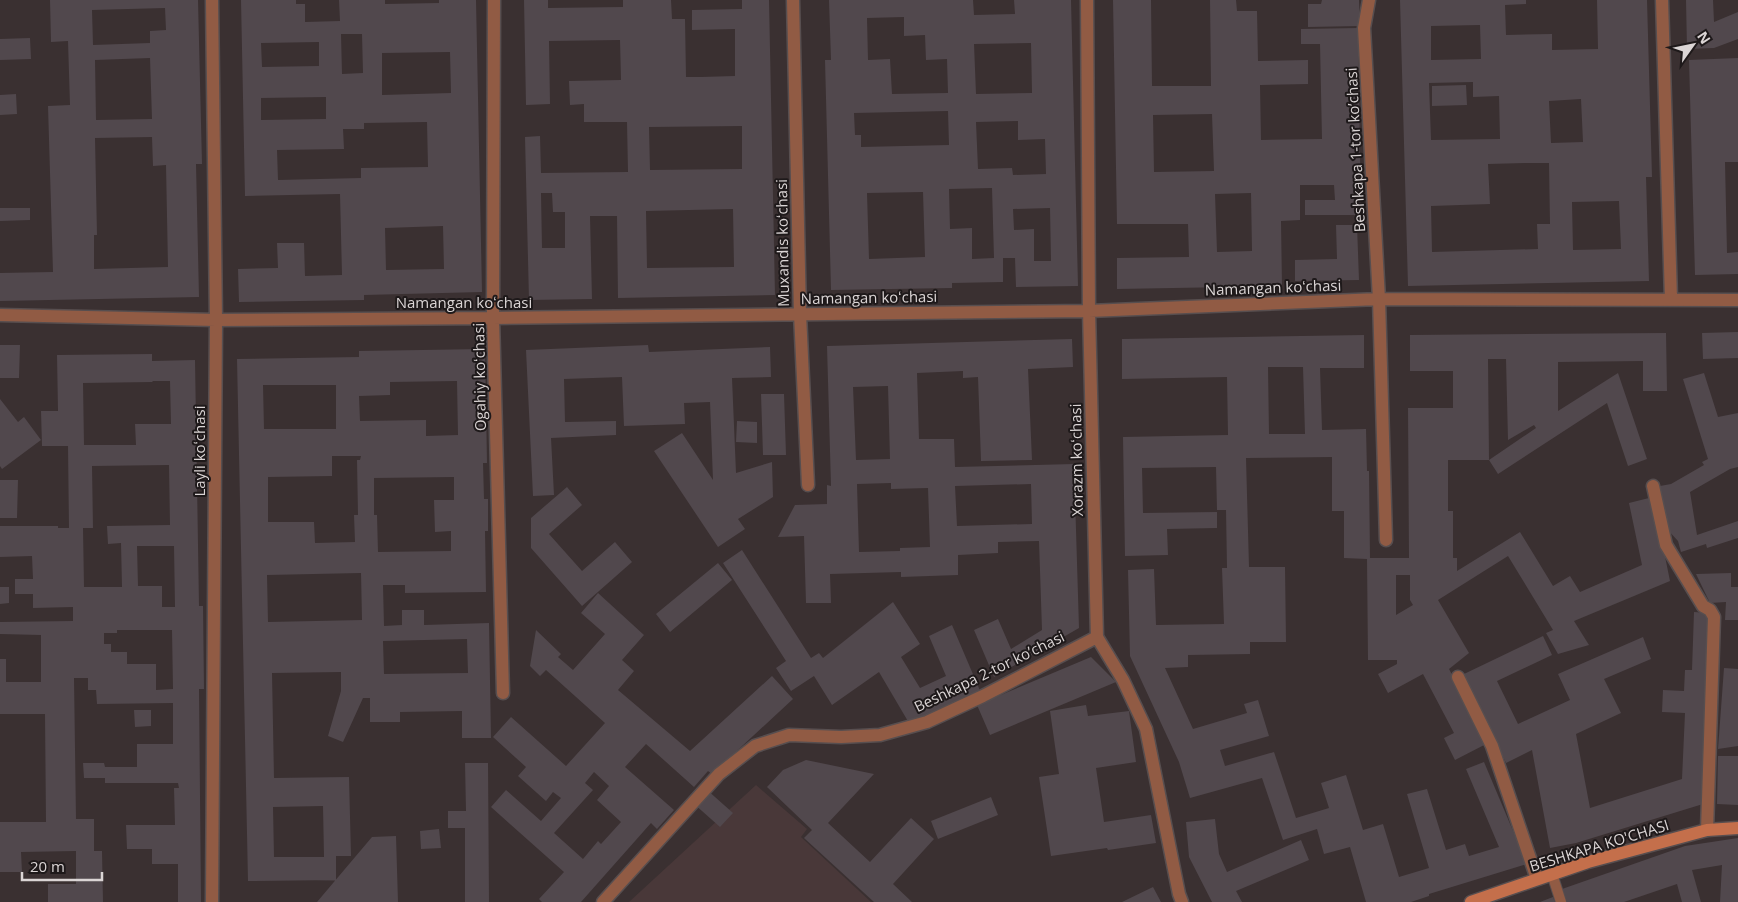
<svg xmlns="http://www.w3.org/2000/svg" width="1738" height="902" font-family="'Open Sans',sans-serif">
<style>
.built{fill:#493839}
.building{fill:#51484d;fill-rule:evenodd}
.lines{fill:none;stroke-linecap:round;stroke-linejoin:round}
.lane-casing{stroke:#574e4f;stroke-width:12}
.street-casing{stroke:#574e4f;stroke-width:15}
.secondary-casing{stroke:#574e4f;stroke-width:15}
.lane{stroke:#915b44;stroke-width:10}
.street{stroke:#915b44;stroke-width:12}
.secondary{stroke:#c46f4b;stroke-width:12}
.labels{text-anchor:middle;dominant-baseline:central;stroke-width:4;stroke-linejoin:round;paint-order:stroke}
.street-label{font-size:15px;fill:#dbd5d5;stroke:#1e191a}
</style>
<rect width="100%" height="100%" fill="#3a3031"/>
<path class="built" d="M756 785 807 829 801 837 871 902H629Z"/>
<path class="building" d="M50 0H198L202 164H196L199 297 0 301V273L53 272 48 106 70 105 68 41 51 42ZM165 8 166 30 150 31V43L93 45 92 10ZM150 58 152 119 96 120 95 60ZM152 137 153 166 166 165 168 267 94 269V235H97L95 138Z
M241 0H296V4H305V22L340 21 339 0H385V4L439 3V0H476L482 292 364 295V300L239 302 238 269 278 268 277 243H304L305 276 342 275 340 194 245 196ZM341 34H362L363 73 342 74ZM319 42V66L262 67 261 43ZM450 52 451 93 382 95V53ZM326 97V119L261 120V98ZM427 122 428 167 361 168V178L278 180 277 150 344 149 343 129H364V123ZM443 226 444 269 386 270 385 228Z
M524 0H548V8L623 7V0H671L672 19H685L686 77H701L735 76V29L692 30V10L742 9V0H769L775 295 618 298 617 216H590L592 299 529 300 525 137 540 136 541 173 628 172 627 122H584V104L570 105 569 81 621 80 620 40 549 41 550 104 526 105ZM742 126V169L650 170 649 127ZM541 193H552L553 212H565V248H542ZM733 209 734 267 647 268 646 211Z
M829 0H973L974 15 1015 14 1014 0H1071L1078 286 1016 287 1015 258H1003V282L952 283V288L831 290 825 60H831ZM904 17V36L925 35 926 60 947 59 948 93 892 94 890 59 868 60 867 18ZM1031 43 1032 93 976 94 974 44ZM948 111 949 145 861 147V135H855L854 113ZM1018 121V140L1045 139 1046 174 1013 175 1012 168 978 169 976 122ZM992 188 994 258 972 259V228L950 229 949 189ZM923 192 925 257 869 259 867 193ZM1050 208 1051 261H1034V229L1014 230 1013 209Z
M1113 0H1151L1152 86H1211L1210 0H1236L1237 11H1257L1258 61 1308 60V84L1260 85 1261 140 1322 139 1320 44H1301V29L1358 28 1361 215H1305V200H1335L1334 185H1300V220L1281 221 1282 286 1117 289V258L1189 257 1188 224H1117ZM1212 114 1214 171 1154 172 1153 115ZM1251 193 1252 251 1217 252 1215 194Z
M1322 0H1359L1360 26 1308 27V4H1321Z
M1400 0H1526V4L1505 5 1506 35 1552 34V50L1598 49 1597 0H1647L1652 177H1646L1649 281 1408 286ZM1480 25 1481 59 1431 60V26ZM1473 82V97L1499 96 1500 139 1431 140 1429 83ZM1581 99 1583 142 1551 143 1549 101ZM1525 163H1549L1550 224H1537L1538 249 1432 252 1431 206 1490 204 1488 164ZM1619 201 1621 249 1573 250 1572 202Z
M1686 0H1713L1714 22 1738 12V39L1714 48 1687 49Z
M30 38 31 59 0 60V39Z
M1738 58V162H1725L1727 253 1738 252V274L1695 275 1689 60Z
M1466 85 1467 105 1432 106V86Z
M16 94 17 114 0 115V95Z
M0 208H30V220L0 221Z
M1336 225H1357L1359 280 1295 281V260L1337 259Z
M1738 332V358L1703 359 1702 333Z
M1666 333 1667 391H1643V361L1558 362V411L1618 373 1647 459 1628 466 1607 403 1498 474 1489 460 1536 428 1534 425 1508 440 1506 359H1488L1489 460H1448V511H1453V558H1457V571L1520 532 1553 586 1570 576 1580 592 1642 565 1629 503 1653 497 1670 581 1574 621 1589 645 1558 654 1546 633 1553 630 1508 556 1438 600 1469 653 1449 669 1488 743 1455 760 1444 738 1454 733 1423 674 1388 693 1378 674 1397 664V660H1368L1367 559 1344 558V511H1332V457L1246 458 1249 567H1285L1286 642H1250V654L1188 655V667L1165 668 1193 729 1247 713 1244 704 1258 700 1269 736 1220 750 1225 766 1274 752 1296 818 1329 808 1321 783 1346 775 1363 830 1383 824 1399 877 1429 868 1407 794 1427 789 1446 850 1465 844 1469 856 1499 847 1466 769 1484 762 1527 864 1429 894V896L1411 902H1366L1350 847 1324 854 1317 829 1283 840 1262 778 1190 798 1179 762 1130 656 1128 570 1154 569 1156 625 1224 624 1222 568H1227L1226 510H1217L1216 467 1142 468 1143 513 1217 512V528L1167 529 1168 555 1125 556 1123 437 1228 435 1227 377 1122 379V339L1364 335V368H1320L1322 430 1366 429 1367 471H1369L1370 558H1409L1408 408H1453V371H1410V335ZM1268 367H1303L1305 434H1269ZM1396 575H1410V600L1413 605 1396 615Z
M1072 339 1073 367 1028 369 1032 460 981 461 978 377 963 378V371L917 373 919 439H954L955 467 1074 464 1079 628 994 677 974 630 998 619 1011 649 1042 630 1039 541 998 542V553L958 555V575L901 577V572L830 574 831 603H806L804 536 778 537 795 505 827 504V485L831 486 827 346ZM888 386 890 459 856 460 853 387ZM891 483V489L928 488 930 547 900 548V551L859 552 857 484ZM1031 484 1032 524 957 526 955 486Z
M0 345H20L19 378H0Z
M648 345 649 352 770 347 771 377 732 378 736 473 772 462 773 497 738 519 745 529 718 547 654 451 682 433 713 480 710 402 684 403 685 424 624 426 622 377 564 379 565 422 616 421V435L551 438 554 495 533 496 526 350Z
M485 349 487 463H483L484 499H488V531H485L486 592 405 593V585H383L384 626 402 625V610H424V625L489 623 491 738H462V711L400 712V722H370V698H363L343 742 328 736 341 691V672L272 673 274 778 349 777 351 856H336V880L248 881 237 359 359 357V351ZM457 381 458 435 426 436V420L360 421 359 396 390 395V382ZM263 385H336V429H264ZM332 456H361L360 460H357L358 515H354L355 542 315 543 314 522H268V477L332 476ZM454 477V500H434L435 532 451 531V551L378 552 377 515H374V478ZM361 573 362 620 268 622 267 575ZM467 639 468 673 384 674 383 641ZM323 806 324 857H274L273 807Z
M152 354V361L195 360 199 606H203L204 689H199L201 902H178V864H152V849H127L126 825H175L174 788H179L178 783H105V778H84L83 763H104L105 767H137V744H173V703L97 704 96 690H88V678H74L76 819H94V851H102L103 902H48V884H76V851L21 852 22 872H0V822H46L45 714H0V659H6V682H41V635L0 634V622L73 621V607L33 608V594H15V579H33L32 556 0 557V526H58V528H69L68 446H42L41 411H58L57 355ZM153 381H170L171 424H135L136 445H84L83 383 152 382ZM169 465 170 525 107 526 108 544 121 543 122 587H84L83 528H93L92 466ZM137 546H174L175 607H162V586H138ZM117 630H172L173 689 156 690V664H127V652H111V644H104V633H117Z
M1704 373 1718 417 1738 413V467L1730 469 1690 492 1697 535 1738 521V538L1707 548 1706 544 1681 552 1678 541 1667 529 1660 486 1671 484 1704 465 1702 462 1708 459 1683 379Z
M761 394H784L786 455H763Z
M0 399 18 422 24 417 41 440 2 469 0 466Z
M737 421 757 422V443L736 442Z
M0 480H18L17 518H0Z
M567 487 582 505 549 534 582 571 615 542 632 562 582 606 531 548V518Z
M742 550 811 658 819 653 823 658 893 602 920 644 901 657 920 688 946 676 929 636 952 625 981 693 909 723 879 672 832 705 814 676 791 691 776 668 786 661 723 563Z
M718 563 732 580 670 632 656 614Z
M1731 573V587H1738V620H1725L1726 602 1710 603 1696 574Z
M0 587H9V603L0 604Z
M598 593 644 635 622 660 634 671 618 690 690 751 772 676 793 699 712 774 708 771 694 787 646 744 625 767 674 810 657 829 651 823 581 902H542L539 899 564 872 491 807 506 790 541 821 561 798 553 792 546 801 518 776 526 767 493 737 511 717 566 766 605 723 546 670 540 676 530 666 536 630 561 654 558 657 573 670 605 634 581 613ZM594 772 609 786 597 800 621 822 601 844 598 841 583 859 554 833 593 790 585 783Z
M1694 612 1710 613 1703 804 1576 843 1550 848 1532 750 1506 763 1464 674 1543 636 1552 655 1497 681 1518 724 1570 700 1558 674 1643 637 1651 659 1604 679 1621 713 1576 734 1590 808 1682 779 1685 713 1662 712 1663 690 1684 691 1685 670H1692Z
M1091 657 1116 682 990 735 977 705Z
M1724 668 1738 669V746L1718 749Z
M1086 705 1088 716 1129 711 1136 762 1096 768 1104 822 1151 815 1156 843 1108 850 1107 848 1051 856 1039 777 1059 774 1050 711Z
M134 710H151V726L135 727Z
M1718 756H1738V805L1717 804Z
M806 760 874 774 828 823 870 862 911 818 934 839 893 884 912 902H874L804 838 812 830 767 787 783 770Z
M465 763H488L489 902H465V828H448V811H466Z
M706 789 733 813 720 827 693 803Z
M991 797 998 815 938 839 931 821Z
M1215 819 1219 854 1227 872 1301 840 1309 860 1236 891 1242 902H1212L1189 857 1186 822Z
M439 829 441 848 421 849 420 831Z
M396 836 398 902H317L372 837Z
M1738 838V902H1720L1722 865 1692 870 1701 902H1682L1677 884 1624 902H1567L1562 889 1685 846Z
M1153 887 1161 902H1122Z
M1553 897 1555 902H1540Z"/>
<g class="lines">
<g class="lane-casing">
<path id="lane" d="M1552 874 1561 902"/>
</g>
<g class="street-casing">
<path id="street" d="M212 0 216 320 212 902
M494 0 493 318 503 693
M793 0 800 314 808 485
M1087 0 1089 311 1097 637 1123 680 1146 729 1179 894 1182 902
M1369 0 1364 28 1379 299 1386 540
M1662 0 1671 299
M0 315 216 320 493 318 1089 311 1379 299 1738 300
M1653 486 1666 545 1703 606 1710 610 1714 617 1707 830
M1458 677 1492 746 1537 879
M603 902 719 774 755 746 789 735 841 737 880 735 927 722 983 696 1097 637"/>
</g>
<g class="secondary-casing">
<path id="secondary" d="M1471 902 1588 862 1707 830 1738 828"/>
</g>
<use href="#lane" class="lane"/>
<use href="#street" class="street"/>
<use href="#secondary" class="secondary"/>
</g>
<g class="labels">
<g class="street-label">
<text transform="translate(1355 150) rotate(-93)">Beshkapa 1-tor koʼchasi</text>
<text transform="translate(782 243) rotate(-91)">Muxandis koʻchasi</text>
<text transform="translate(1273 287) rotate(-2)">Namangan koʻchasi</text>
<text transform="translate(869 297) rotate(-1)">Namangan koʻchasi</text>
<text x="464" y="302">Namangan koʻchasi</text>
<text transform="translate(479 377) rotate(-91)">Ogahiy koʻchasi</text>
<text transform="translate(199 451) rotate(-90)">Layli koʻchasi</text>
<text transform="translate(1076 460) rotate(-91)">Xorazm koʻchasi</text>
<text transform="translate(989 671) rotate(-26)">Beshkapa 2-tor koʼchasi</text>
<text transform="translate(1599 845) rotate(-17)">BESHKAPA KO'CHASI</text>
</g>
</g>
<g transform="translate(1693 45) rotate(57)" stroke="#1e191a" stroke-width="4" paint-order="stroke">
<path d="M0-4L9 19L0 12L-9 19Z" fill="#dbd5d5"/>
<text y="-8" font-size="14" font-weight="bold" text-anchor="middle" fill="#dbd5d5">N</text>
</g>
<path d="M22 872v8h80v-8" fill="none" stroke="#dbd5d5" stroke-width="2.5"/>
<text x="30" y="872" font-size="15" fill="#dbd5d5" stroke="#1e191a" stroke-width="4" paint-order="stroke">20 m</text>
</svg>
